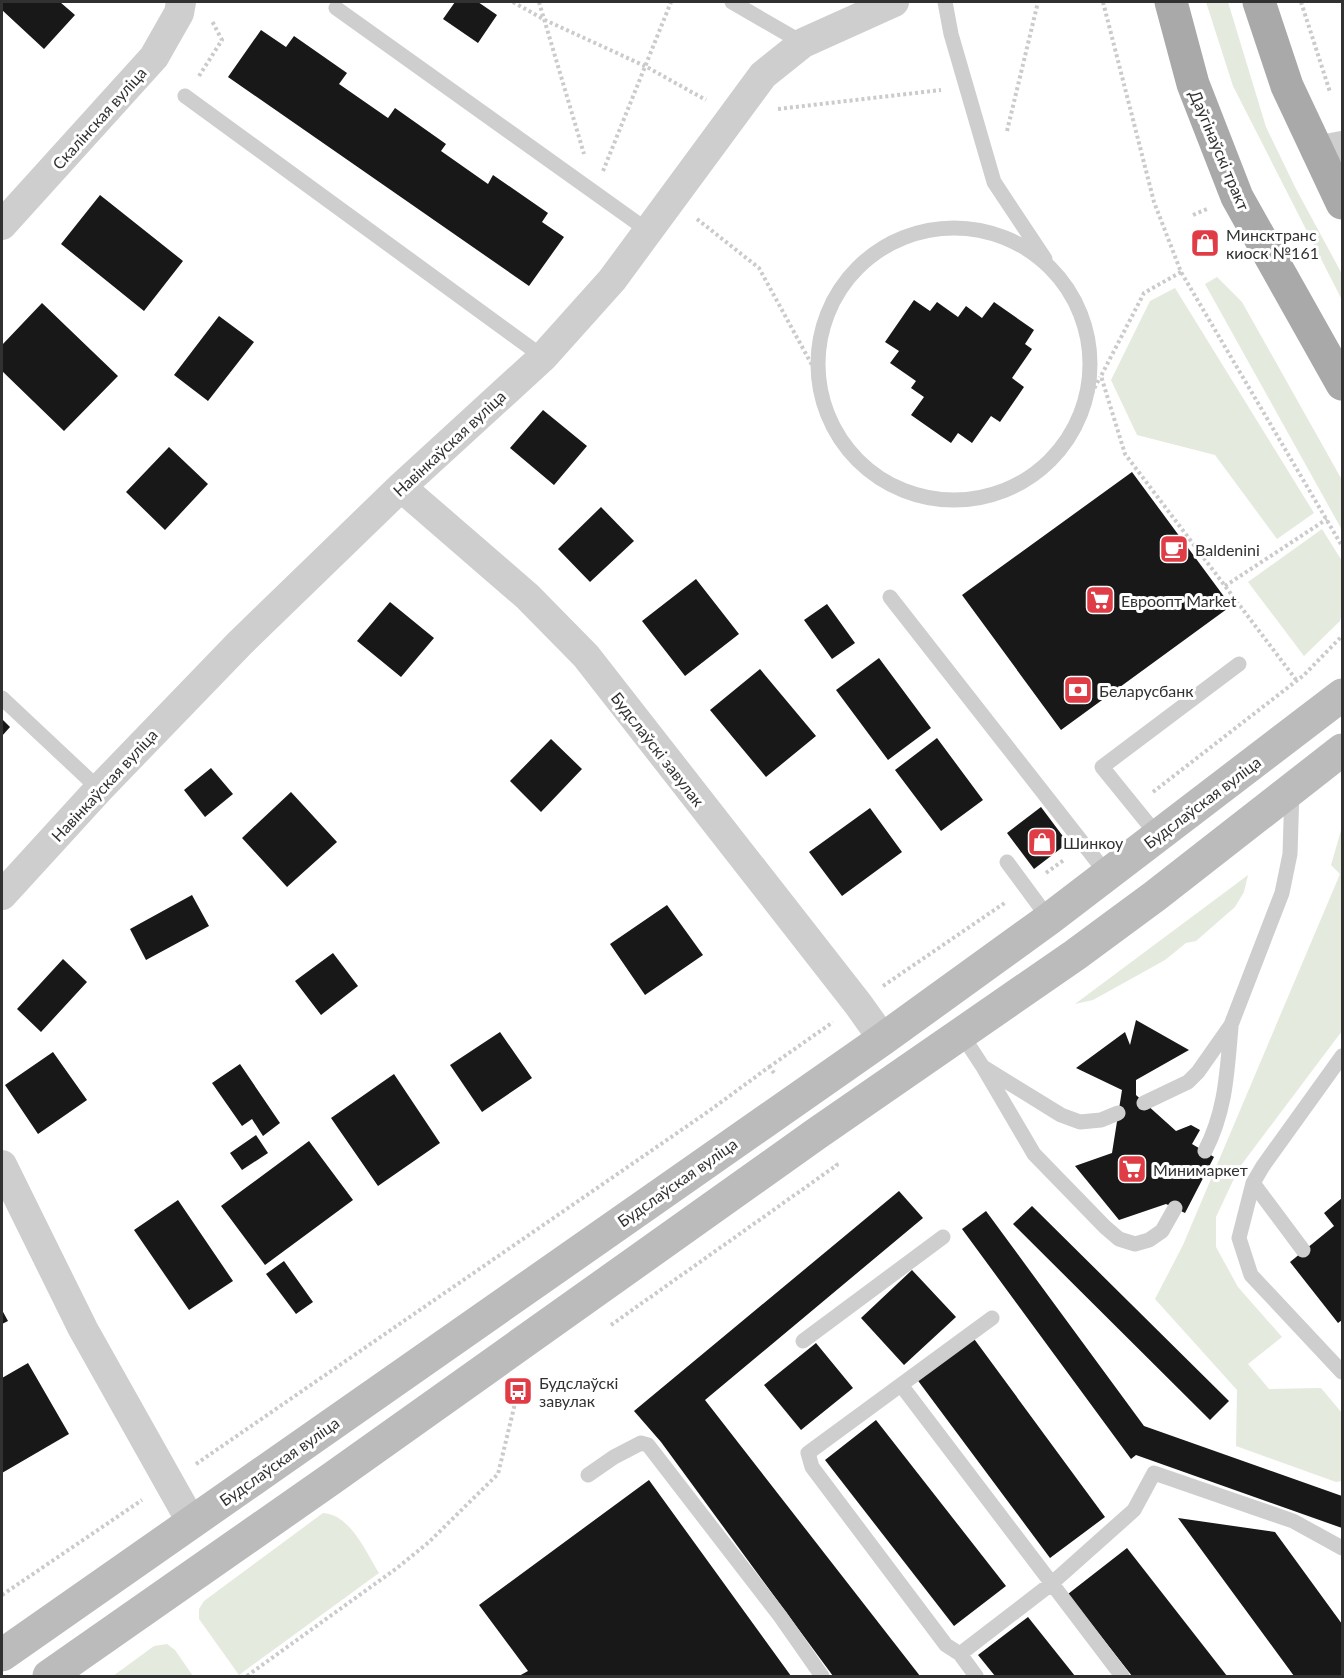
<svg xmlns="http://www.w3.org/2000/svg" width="1344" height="1678" font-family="Lato,sans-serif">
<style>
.green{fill:#e4eadd}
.building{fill:#181818}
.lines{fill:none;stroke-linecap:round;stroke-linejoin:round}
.path{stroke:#cbcbcb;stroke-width:4;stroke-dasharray:3 3;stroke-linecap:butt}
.service{stroke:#cecece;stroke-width:15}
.minor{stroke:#cecece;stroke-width:30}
.secondary{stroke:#bbb;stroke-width:33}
.primary{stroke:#a9a9a9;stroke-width:33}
.labels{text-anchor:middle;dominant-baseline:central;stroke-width:6;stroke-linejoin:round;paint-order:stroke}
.street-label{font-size:16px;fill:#313131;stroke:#fff}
.poi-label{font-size:16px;fill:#313131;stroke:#fff;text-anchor:start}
</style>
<rect width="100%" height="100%" fill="#fff"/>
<path class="green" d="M1206 2H1228L1266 127 1296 189 1342 274V300L1233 86Z
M1217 277 1242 302 1342 480V530L1205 284Z
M1175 288 1314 513 1277 539 1215 455 1137 435 1111 380 1150 301Z
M1322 529 1342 561V613L1340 621 1304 656 1248 582Z
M1342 827V1031L1239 1168 1216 1217V1247L1238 1287 1282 1337 1248 1364 1269 1389 1321 1388 1342 1413V1481L1336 1482 1236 1446 1237 1390 1155 1299 1183 1245 1340 874 1331 865Z
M1248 875 1244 892 1235 907 1196 941 1186 943 1165 960 1093 1000 1075 1004Z
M323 1513C351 1515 365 1551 379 1573L239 1675 199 1619V1609L204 1601Z
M167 1644 175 1650 193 1676H113L154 1646Z"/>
<path class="building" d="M2 2H60L75 15 44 49 2 10Z
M455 2H478L497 15 478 43 443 19Z
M261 30 286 47 294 36 347 73 339 84 388 118 395 108 446 144 441 151 488 184 493 175 548 213 542 222 564 237 529 286 228 77Z
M100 195 183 261 144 311 61 244Z
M914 300 930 311 937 302 958 317 966 306 982 318 994 302 1034 330 1025 344 1032 349 1012 378 1024 387 1000 422 991 416 972 443 958 433 951 443 911 415 924 397 911 388 916 381 890 363 899 351 885 342Z
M42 303 118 376 64 431 2 371V345Z
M219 316 254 342 208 401 174 375Z
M543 410 587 446 554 485 510 448Z
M169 447 208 484 165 530 126 492Z
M1132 472 1231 606 1061 730 962 595Z
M601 507 634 541 590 582 558 549Z
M696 579 739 634 685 676 642 621Z
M390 602 434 638 401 677 357 641Z
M827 604 855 643 832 659 804 620Z
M879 658 931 728 888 760 836 690Z
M760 669 816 736 766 777 710 710Z
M2 719 10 727 2 736Z
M937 738 983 800 941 831 895 770Z
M551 739 582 769 541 812 510 781Z
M211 768 233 794 205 817 184 790Z
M291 792 337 842 287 887 242 838Z
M1041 807 1068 843 1034 869 1007 833Z
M870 808 902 852 842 896 809 852Z
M192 895 209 926 146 960 130 929Z
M667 905 703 955 645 995 610 944Z
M333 953 358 986 321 1015 295 981Z
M63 959 87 982 41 1032 17 1009Z
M1136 1020 1189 1050 1136 1080V1095L1176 1131 1191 1125 1200 1130 1192 1144 1214 1157 1185 1213 1166 1204 1119 1220 1075 1166 1112 1153 1122 1090 1076 1068 1125 1032 1130 1045Z
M500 1032 532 1078 482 1112 450 1065Z
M53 1052 87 1100 38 1134 5 1085Z
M240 1064 280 1123 263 1136 252 1119 242 1126 212 1083Z
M394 1074 440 1143 378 1186 331 1118Z
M256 1135 268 1153 242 1170 230 1153Z
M309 1141 353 1200 265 1265 221 1206Z
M899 1191 923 1218 705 1400 920 1676H833L661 1442 634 1411Z
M1342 1198V1320L1338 1323 1290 1262 1334 1226 1324 1213Z
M178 1200 233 1281 189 1310 134 1230Z
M1032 1206 1229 1401 1210 1420 1013 1224Z
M986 1211 1144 1426 1342 1496V1528L1136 1455 1131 1459 962 1229Z
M284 1261 313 1302 296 1314 266 1274Z
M912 1270 956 1317 904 1365 861 1318Z
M2 1310 8 1321 2 1324Z
M972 1336 1105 1517 1050 1558 916 1378Z
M816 1343 853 1388 801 1430 764 1385Z
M28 1363 69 1434 2 1473V1378Z
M876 1420 1006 1586 954 1626 825 1460Z
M649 1480 791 1676H519L528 1671 479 1605Z
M1178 1518 1275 1532 1342 1624V1676H1294Z
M1127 1548 1227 1676H1132L1068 1594Z
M1028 1617 1075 1676H995L978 1655Z"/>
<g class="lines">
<path class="path" d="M513 2 545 20 645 66 706 100
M539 2 584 154
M1103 2 1154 202 1181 272 1342 546
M1301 2 1330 92
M199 76 222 40 212 21
M778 109 941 90
M1007 131 1038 2
M603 171 671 2
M1193 215 1207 209
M697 219 759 268 818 376
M1181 272 1144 293 1101 376 1125 454 1297 681
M1081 415 1100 377
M1225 586 1327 519
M1153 792 1304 675 1342 636
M1046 873 1064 860
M883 986 1006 902
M769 1067 833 1022
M611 1325 837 1165 835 1162
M196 1464 709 1111 769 1067 775 1074
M2 1595 142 1500
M247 1676 397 1568 429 1542 498 1474 518 1391 522 1388"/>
<path class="service" d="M732 2 803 43
M945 2 951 34 994 182 1045 259
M336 8 647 230
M185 96 543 357
M818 364a136 136 0 1 1 272 0a136 136 0 1 1-272 0Z
M890 597 1107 874
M2 698 99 789
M1158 836 1102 767 1239 664
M1007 862 1049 919
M962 1035 983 1067 1061 1115 1080 1122 1101 1120 1118 1113
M1342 1056 1263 1166 1253 1183 1239 1238 1251 1275 1342 1372
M983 1067 1034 1154 1105 1227 1119 1239 1135 1244 1149 1240 1162 1231 1175 1208
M1144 1103 1188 1082 1198 1072 1231 1025 1282 893 1290 854 1292 790
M1205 1151C1226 1110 1227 1072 1231 1027
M1253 1183 1303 1250
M803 1341 943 1237
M901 1385 1122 1676
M588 1475 614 1457 641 1443 648 1445 780 1616 822 1676
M960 1654 1051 1584 1134 1510 1154 1473 1293 1521 1342 1548
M976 1676 960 1654 946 1645 812 1467 808 1453 992 1318"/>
<path class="minor" d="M1316 151 1342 146
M2 225 154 57 179 13 181 2
M401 487 527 596 586 656 858 1004 883 1039
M2 895 99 789 240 643 401 487 543 357 612 280 763 75 803 43 894 2
M2 1165 83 1329 192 1523"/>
<path class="secondary" d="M2 1655 883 1039 1049 919 1342 695
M49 1676 331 1479 816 1134 1075 955 1155 896 1342 750"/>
<path class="primary" d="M1171 2 1193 84 1237 197 1342 384
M1259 2 1287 86 1342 203"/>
</g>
<defs>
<g id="shop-square" transform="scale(1.5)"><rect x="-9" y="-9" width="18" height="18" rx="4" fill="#e03c46" stroke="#fff"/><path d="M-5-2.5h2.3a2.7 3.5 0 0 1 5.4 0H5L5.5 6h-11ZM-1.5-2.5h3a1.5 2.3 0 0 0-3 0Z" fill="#fff"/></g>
<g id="cafe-square" transform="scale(1.5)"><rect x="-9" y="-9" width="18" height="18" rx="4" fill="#e03c46" stroke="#fff"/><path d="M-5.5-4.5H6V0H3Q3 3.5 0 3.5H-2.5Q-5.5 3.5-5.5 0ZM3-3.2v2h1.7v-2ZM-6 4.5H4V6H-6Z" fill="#fff"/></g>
<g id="supermarket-square" transform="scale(1.5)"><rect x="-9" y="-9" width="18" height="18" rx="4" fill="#e03c46" stroke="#fff"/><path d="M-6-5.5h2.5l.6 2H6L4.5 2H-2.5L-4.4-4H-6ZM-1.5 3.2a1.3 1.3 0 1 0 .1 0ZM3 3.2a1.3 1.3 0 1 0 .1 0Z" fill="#fff"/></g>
<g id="bank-square" transform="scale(1.5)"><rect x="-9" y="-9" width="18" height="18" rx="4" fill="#e03c46" stroke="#fff"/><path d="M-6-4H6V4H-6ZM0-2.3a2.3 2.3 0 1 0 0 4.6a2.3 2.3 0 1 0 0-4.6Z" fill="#fff"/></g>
<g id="bus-square" transform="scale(1.5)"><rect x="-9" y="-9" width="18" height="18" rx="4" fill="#e03c46" stroke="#fff"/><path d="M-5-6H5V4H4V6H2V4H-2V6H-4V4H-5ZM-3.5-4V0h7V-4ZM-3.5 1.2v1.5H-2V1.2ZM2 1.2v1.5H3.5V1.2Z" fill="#fff"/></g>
</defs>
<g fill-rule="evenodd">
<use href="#shop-square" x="1205" y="243"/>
<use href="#cafe-square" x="1174" y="549"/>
<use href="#supermarket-square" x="1100" y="600"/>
<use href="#bank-square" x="1078" y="690"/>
<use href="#shop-square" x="1042" y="842"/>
<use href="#supermarket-square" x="1132" y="1169"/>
<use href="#bus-square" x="518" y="1391"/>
</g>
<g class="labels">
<g class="street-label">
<text transform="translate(99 118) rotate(-48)">Скалінская вуліца</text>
<text transform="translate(1220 150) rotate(67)">Даўгінаўскі тракт</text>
<text transform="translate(449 443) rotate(-43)">Навінкаўская вуліца</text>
<text transform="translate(658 749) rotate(52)">Будслаўскі завулак</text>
<text transform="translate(104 785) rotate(-47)">Навінкаўская вуліца</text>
<text transform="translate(1202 802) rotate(-37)">Будслаўская вуліца</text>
<text transform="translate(677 1182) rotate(-35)">Будслаўская вуліца</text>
<text transform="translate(279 1461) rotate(-35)">Будслаўская вуліца</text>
</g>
<g class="poi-label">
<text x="1226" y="234">Минсктранс<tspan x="1226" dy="18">киоск №161</tspan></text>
<text x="1195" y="549">Baldenini</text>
<text x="1121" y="600">Евроопт Market</text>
<text x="1099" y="690">Беларусбанк</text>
<text x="1063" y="842">Шинкоу</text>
<text x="1153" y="1169">Минимаркет</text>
<text x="539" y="1382">Будслаўскі<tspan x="539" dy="18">завулак</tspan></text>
</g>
</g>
<rect width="1344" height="1678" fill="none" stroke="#313131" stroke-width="6"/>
</svg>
